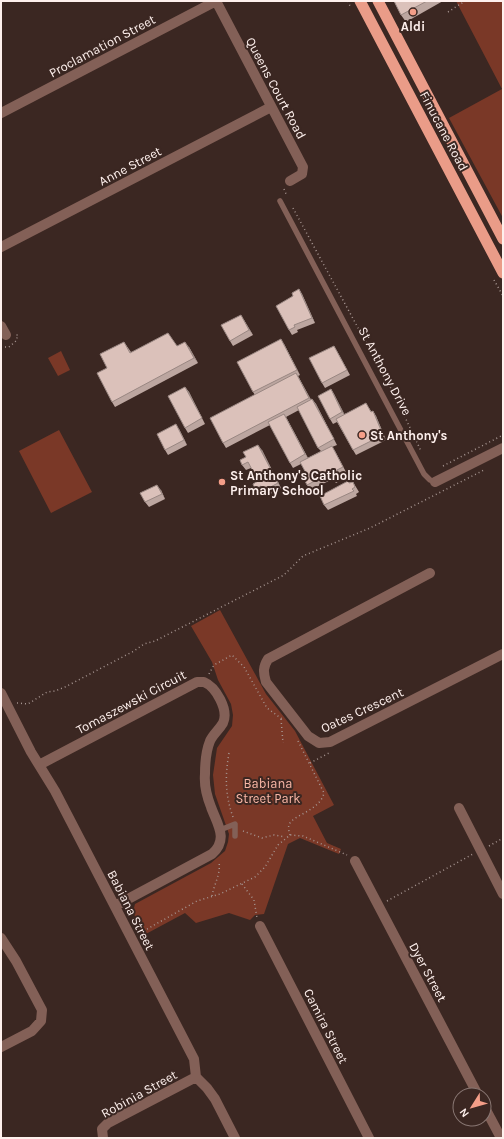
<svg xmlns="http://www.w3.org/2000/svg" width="504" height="1139" font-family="Karla,sans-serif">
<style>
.green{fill:#7a3827}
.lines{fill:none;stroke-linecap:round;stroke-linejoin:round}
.path{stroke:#a69591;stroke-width:1.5;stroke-dasharray:1 3;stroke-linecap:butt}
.service{stroke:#836057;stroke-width:5.5}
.minor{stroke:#836057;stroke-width:10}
.trunk{stroke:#ea9c88;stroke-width:11}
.wall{fill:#bca6a0;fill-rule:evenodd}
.shaded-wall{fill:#998782}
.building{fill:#dbc1ba;stroke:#998782}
.poi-dot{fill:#f49e88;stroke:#3b2722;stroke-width:1.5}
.labels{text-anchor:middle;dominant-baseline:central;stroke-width:4;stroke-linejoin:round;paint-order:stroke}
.poi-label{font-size:13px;font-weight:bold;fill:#fef0ed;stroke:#3b2722;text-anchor:start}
.street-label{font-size:13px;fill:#fef0ed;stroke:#3b2722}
.park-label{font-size:13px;fill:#fab7a6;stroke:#3b2722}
</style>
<rect width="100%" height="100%" fill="#3b2722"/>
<path class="green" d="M456 1H503V218L449 118 502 89Z
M61 351 70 370 58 376 48 358Z
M59 430 92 492 51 513 19 451Z
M220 610 266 694 295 731 334 805 313 816 327 843 341 849 339 854 300 838 288 844 264 914 255 915 250 920 229 913 196 923 185 913 144 935 133 912 135 904 211 863 225 851 228 842 229 834 215 794 213 775 217 748 232 726 233 715 231 704 218 680 212 662 191 626Z"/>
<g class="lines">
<path class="path" d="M348 1 350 6
M448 12 465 1
M284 189 287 196
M293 208 395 396 421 451
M494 280 503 296
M1 347H9L16 341 18 335H15
M443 466 503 435
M209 674 214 665 232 655 244 667 267 708 282 719
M17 703 28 704 47 692 55 691 65 687 134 651 144 644 155 641 284 575 303 556 370 528 484 470
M281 719 283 743
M229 753C225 776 225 795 233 817
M310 763 329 753
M243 831 262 838 274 835 285 837
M290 835C289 832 288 828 289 825 292 815 320 811 324 793L297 739
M489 846 503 838
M242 884 254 900 257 918
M212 896C214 884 221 874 219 862
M387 901 473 854
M140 933 197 901 220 894 255 877 265 867 278 845 290 835 303 836 347 855"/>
<path class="service" d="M280 201 424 474 430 480 435 482
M220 830 235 824V836"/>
<path class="minor" d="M1 113 216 1 303 167 302 174 290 181
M1 247 271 107
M1 326 6 335
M435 482 503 448
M430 573 268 659C263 667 263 672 266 682L308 736 319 743 330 742 503 654
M1 693 31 752 55 791 194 1059 196 1077 207 1088 215 1099 235 1138
M39 765 197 682H204C216 687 229 710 223 723 219 730 213 734 210 741 206 751 205 763 205 774 204 785 207 797 211 807 217 824 229 839 212 854L115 906
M459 808 503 894
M355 861 478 1095
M260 926 369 1138
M1 938 16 961 42 1010 41 1021 32 1031 1 1047
M484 1106 501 1138
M103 1138 102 1129 108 1123 196 1077"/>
<path class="trunk" d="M360 1 503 273
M378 1 503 239"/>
</g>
<path class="wall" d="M394 1H443L406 22 401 15Z
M299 289 302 294 315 323 297 330 298 332 292 335 289 330 293 296Z
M244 320 253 335 233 346 230 341Z
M124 342 131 352 177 346 189 347 198 363 115 407 112 402 107 368Z
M284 344 300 375 298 376 311 400 312 399 316 404 337 445 332 447 335 451 346 472 341 475 343 479 336 483 333 479 310 490 307 485 306 473 301 464 293 468 290 463 270 425 226 448 223 443 255 395 253 392ZM299 410 318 448 321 451 308 458 286 417Z
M334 346 337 351 350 375 325 388 322 383Z
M185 387 189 392 205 424 188 433 185 428Z
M331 389 334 394 344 414 369 408 371 411H373L376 416 386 440 356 455 353 450 337 422 333 424 330 419Z
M179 429 187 445 168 455 165 450Z
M262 450 281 488 267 496 264 491 259 494 255 489 258 481 251 468 246 470 242 465Z
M348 481 350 483 353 482 359 492 356 494 357 496 328 510 324 505Z
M161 490 165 499 149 507 145 502Z"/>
<path class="shaded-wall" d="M299 289 302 294 315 323 312 318Z
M241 315 253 335 249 330Z
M281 339 284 344 300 375 297 370Z
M185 342 189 347 198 363 194 358Z
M296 373 299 378 313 403 309 398Z
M185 387 189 392 205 424 202 418Z
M331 389 334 394 346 417 342 412Z
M312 399 316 404 337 445 334 439Z
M373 411 376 416 386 440 383 435Z
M284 414 287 419 309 460 305 454Z
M176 424 179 429 187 445 184 440Z
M258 445 262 450 281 488 278 483Z
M157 485 161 490 165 499 162 494Z"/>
<path class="building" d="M394 1H427L401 15Z
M299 289 312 318 294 325 295 327 289 330 276 306 293 296 292 293Z
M241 315 249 330 230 341 221 325Z
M168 333 177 346 185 342 194 358 112 402 97 373 107 368 100 354 124 342 130 353Z
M281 339 297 370 253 392 237 362Z
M334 346 347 370 322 383 309 358Z
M296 373 309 398 223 443 210 418Z
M185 387 202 418 185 428 168 396Z
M331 389 342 412 330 419 318 396Z
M312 399 334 439 318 448 297 407Z
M366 403 371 412 373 411 383 435 353 450 336 419Z
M284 414 305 454 290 463 268 422Z
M176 424 184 440 165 450 157 434Z
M258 445 278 483 263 491 261 486 255 489 253 484 258 481 248 462 242 465 240 460 246 457 243 452Z
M332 446 343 467 337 470 339 474 333 478 330 473 307 485 302 475 306 473 300 462Z
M348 481 349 483 353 482 355 487 352 489 354 491 324 505 320 496Z
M157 485 162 494 145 502 140 493Z"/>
<g class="poi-dot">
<circle cx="413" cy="12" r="4"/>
<circle cx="362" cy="435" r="4"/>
<circle cx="222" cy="482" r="4"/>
</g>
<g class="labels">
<g class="poi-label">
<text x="413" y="26" text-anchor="middle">Aldi</text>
<text x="370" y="435">St Anthony's</text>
<text x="230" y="475">St Anthony's Catholic<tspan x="230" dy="15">Primary School</tspan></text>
</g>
<g class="street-label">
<text transform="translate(102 46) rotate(-28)">Proclamation Street</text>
<text transform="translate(276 88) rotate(62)">Queens Court Road</text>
<text transform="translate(444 131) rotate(62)">Finucane Road</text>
<text transform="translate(130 166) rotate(-28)">Anne Street</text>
<text transform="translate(385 371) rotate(62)">St Anthony Drive</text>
<text transform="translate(131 702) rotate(-28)">Tomaszewski Circuit</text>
<text transform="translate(362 710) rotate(-25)">Oates Crescent</text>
<text transform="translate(131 910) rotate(63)">Babiana Street</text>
<text transform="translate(428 972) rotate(62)">Dyer Street</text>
<text transform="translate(326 1026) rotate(63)">Camira Street</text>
<text transform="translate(139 1094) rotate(-29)">Robinia Street</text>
</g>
<g class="park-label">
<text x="268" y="783">Babiana<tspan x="268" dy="15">Street Park</tspan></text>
</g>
</g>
<rect width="504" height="1139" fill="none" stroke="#fef0ed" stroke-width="4"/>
<g transform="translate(472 1107) rotate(233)"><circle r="19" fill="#3b2722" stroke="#897773"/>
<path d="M0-3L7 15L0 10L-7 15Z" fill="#f49e88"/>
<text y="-6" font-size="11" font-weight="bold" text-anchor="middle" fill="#fef0ed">N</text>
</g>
</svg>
